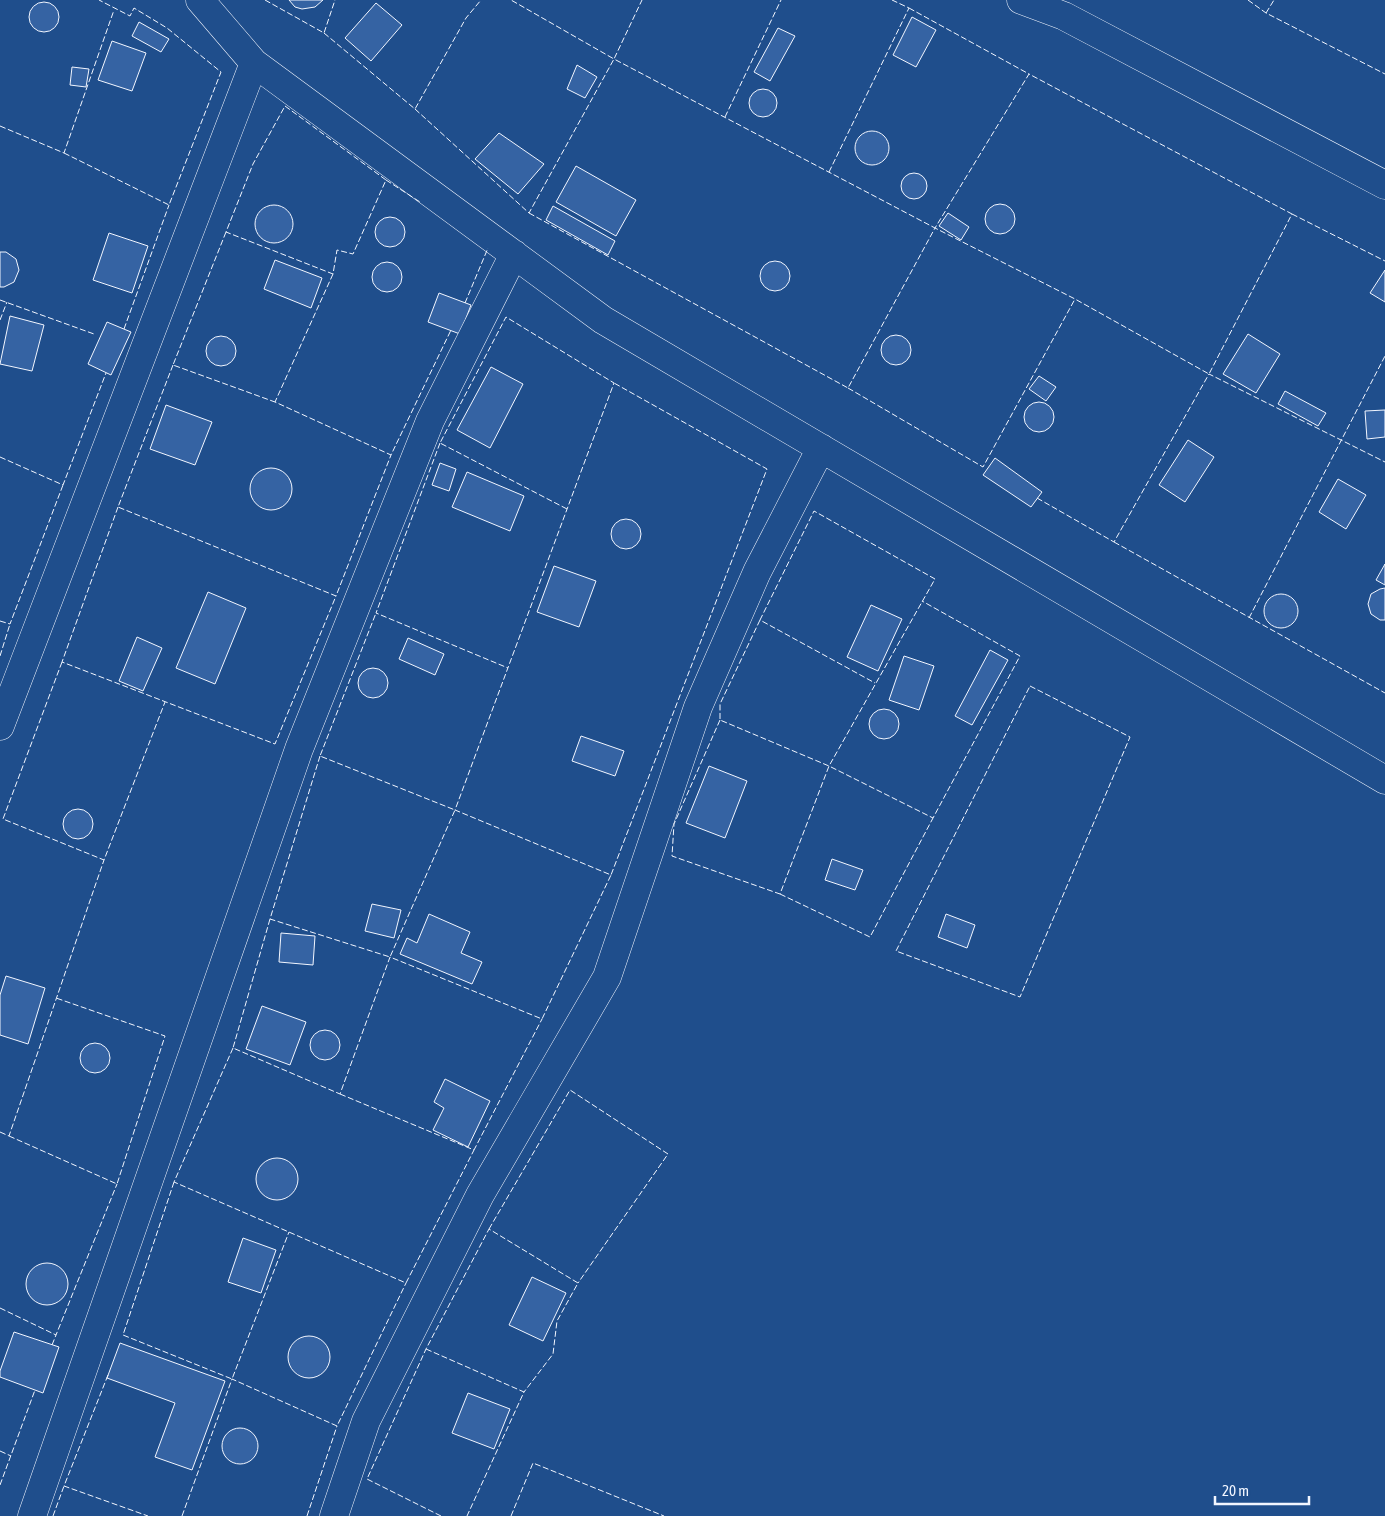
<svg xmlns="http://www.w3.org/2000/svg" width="1385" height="1516" font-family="'Asap Condensed',sans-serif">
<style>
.building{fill:#3563a3;stroke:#f2f6ff}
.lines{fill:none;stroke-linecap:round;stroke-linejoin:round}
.street-casing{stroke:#f2f6ff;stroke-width:29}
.street{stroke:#1f4e8c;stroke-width:28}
.fence{stroke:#f2f6ff;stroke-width:1;stroke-dasharray:6 2.5;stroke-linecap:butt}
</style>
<rect width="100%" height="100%" fill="#1f4e8c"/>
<path class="building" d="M289 0H323L315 7 302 9 295 7Z
M29 17a15 15 0 1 1 30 0a15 15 0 1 1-30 0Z
M376 3 402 25 371 61 345 38Z
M912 17 936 30 916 67 893 55Z
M139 22 169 39 161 52 132 36Z
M778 28 795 36 770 81 754 72Z
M112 41 146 53 132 91 98 80Z
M577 65 597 77 585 98 567 89Z
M72 67 89 69 86 87 70 85Z
M749 103a14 14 0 1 1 28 0a14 14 0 1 1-28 0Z
M855 148a17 17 0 1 1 34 0a17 17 0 1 1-34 0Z
M499 133 544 164 518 194 475 159Z
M576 166 636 200 616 236 556 202Z
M901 186a13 13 0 1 1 26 0a13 13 0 1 1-26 0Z
M985 219a15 15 0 1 1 30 0a15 15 0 1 1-30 0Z
M255 224a19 19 0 1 1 38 0a19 19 0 1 1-38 0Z
M553 206 615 241 608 255 546 220Z
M948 213 969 227 961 240 939 226Z
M375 232a15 15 0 1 1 30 0a15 15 0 1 1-30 0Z
M109 233 148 246 132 293 93 280Z
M0 252H6L16 259 19 270 14 282 4 287H0Z
M275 260 322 278 311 308 264 289Z
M760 276a15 15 0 1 1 30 0a15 15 0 1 1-30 0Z
M372 277a15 15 0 1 1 30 0a15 15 0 1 1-30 0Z
M1385 270V302L1370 293Z
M439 293 471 305 460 334 428 322Z
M10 316 44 325 32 371 0 364Z
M107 322 131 332 111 375 88 364Z
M1248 334 1280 354 1256 393 1223 374Z
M881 350a15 15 0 1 1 30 0a15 15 0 1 1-30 0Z
M206 351a15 15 0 1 1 30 0a15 15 0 1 1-30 0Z
M491 367 523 384 490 448 457 430Z
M1039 376 1056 387 1046 401 1029 389Z
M1285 391 1326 413 1318 426 1278 404Z
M1024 417a15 15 0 1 1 30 0a15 15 0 1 1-30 0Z
M166 405 212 422 195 465 150 449Z
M1385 410V437L1367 439 1365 411Z
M1188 440 1214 457 1185 502 1159 485Z
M995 458 1042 492 1031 507 983 475Z
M440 463 456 469 449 491 432 485Z
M250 489a21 21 0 1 1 42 0a21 21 0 1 1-42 0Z
M467 472 524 496 510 531 452 507Z
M1338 479 1366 495 1346 529 1319 512Z
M611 534a15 15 0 1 1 30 0a15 15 0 1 1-30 0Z
M1385 564V585L1376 580Z
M554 566 596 581 579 627 537 612Z
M1385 588V620H1380L1371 614 1368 604 1371 594 1380 589Z
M208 592 246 608 215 684 176 668Z
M1264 611a17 17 0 1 1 34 0a17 17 0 1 1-34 0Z
M871 605 902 619 878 671 847 657Z
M137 637 162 648 143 691 119 681Z
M408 638 444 654 435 675 399 659Z
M990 650 1008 660 972 725 955 716Z
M904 656 934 666 919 710 889 700Z
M358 683a15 15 0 1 1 30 0a15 15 0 1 1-30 0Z
M869 724a15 15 0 1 1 30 0a15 15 0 1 1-30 0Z
M581 736 624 751 615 776 572 761Z
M709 766 747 781 725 838 686 823Z
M63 824a15 15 0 1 1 30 0a15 15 0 1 1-30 0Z
M832 859 863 870 855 890 825 880Z
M372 904 401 910 394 938 365 931Z
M429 914 470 932 461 953 482 962 472 984 400 954 407 938 417 943Z
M946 914 975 925 967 948 938 937Z
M281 933 315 936 313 965 279 962Z
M6 976 45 988 28 1044 0 1035V995Z
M262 1006 306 1022 290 1065 246 1049Z
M310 1045a15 15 0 1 1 30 0a15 15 0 1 1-30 0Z
M80 1058a15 15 0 1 1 30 0a15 15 0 1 1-30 0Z
M445 1079 490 1101 468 1147 433 1130 444 1108 434 1102Z
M256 1179a21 21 0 1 1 42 0a21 21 0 1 1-42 0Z
M243 1238 276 1250 261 1293 228 1282Z
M26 1284a21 21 0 1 1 42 0a21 21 0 1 1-42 0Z
M532 1277 566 1293 543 1341 509 1325Z
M14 1332 59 1347 43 1393 0 1377V1371Z
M288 1357a21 21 0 1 1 42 0a21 21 0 1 1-42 0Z
M120 1343 225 1381 192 1470 155 1457 175 1403 107 1378Z
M468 1393 510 1409 494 1449 452 1433Z
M222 1446a18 18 0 1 1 36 0a18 18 0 1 1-36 0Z"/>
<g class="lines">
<g class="street-casing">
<path id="street" d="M200 0 254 63 603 320 1385 780
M1021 0 1064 16 1385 185
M0 726 254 63
M32 1516 299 749 430 421 514 254
M334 1516 366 1421 480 1195 607 977 698 707 757 572 821 448"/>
</g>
<use href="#street" class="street"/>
<path class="fence" d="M265 0 324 33 335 0
M1248 0 1266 13 1385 74
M909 8 1029 74 935 228 1075 299 1209 374 1292 214 1029 74
M1266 13 1274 0
M324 33 415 109 466 18 481 0
M285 106 386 180 353 254 337 250 333 274 226 232 253 164Z
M415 109 529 213 614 59 511 0
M725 117 781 0
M0 126 64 153 114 10
M64 153 169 205 221 72 167 28 134 8 130 16 99 0
M829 172 909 8 892 0
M386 180 420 202
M529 213 848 388 935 228 614 59 642 0
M1292 214 1385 261
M226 232 173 365 275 402
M333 274 275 402 391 455 451 330
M0 300 94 334
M465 303 488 248
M0 320 7 302
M124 329 169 205
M173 365 118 507 336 596 391 455
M848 388 983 467 1075 299
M440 443 376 613 508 668
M0 457 63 485 106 373
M1037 498 1114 542 1209 374 1385 462
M118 507 62 662 275 744 336 596
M567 509 440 443 506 317 614 383 455 810 611 875 767 469 614 383
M1114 542 1385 693
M1249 618 1385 356
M760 620 720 704V720L829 766 935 579 814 511 760 620 875 683
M0 621 10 624 63 485
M0 656 10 624
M62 662 3 819 104 860 165 702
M1030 686 1130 737 1020 997 896 951Z
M720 720 674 824 672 856 780 894 829 766 933 818 1020 656 922 601
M320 756 270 919 390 957 455 810 320 756 376 613
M780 894 870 937 933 818
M270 919 233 1048 340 1094 390 957 542 1019 611 875
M233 1048 174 1182 406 1283 474 1150
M340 1094 474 1150 542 1019
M0 1132 9 1136 104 860
M9 1136 117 1184 165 1036 56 998
M174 1182 123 1335 232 1379 289 1232
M489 1229 570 1090 668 1154 578 1283
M0 1308 56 1335 117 1184
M52 1345 56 1335
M426 1349 524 1392 467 1516
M108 1375 64 1486 148 1516
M0 1451 11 1456
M0 1485 35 1390
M53 1516 64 1486
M182 1516 232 1379 337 1426 406 1283
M307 1516 337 1426
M441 1516 367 1479 426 1349 489 1229 578 1283 557 1321 553 1354 524 1392
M511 1516 533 1463 664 1516"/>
</g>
<path d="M1215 1496v8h94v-8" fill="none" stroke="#f2f6ff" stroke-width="2.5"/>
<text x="1222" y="1496" font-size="15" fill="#f2f6ff" stroke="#1f4e8c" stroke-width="4" paint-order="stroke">20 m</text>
</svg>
